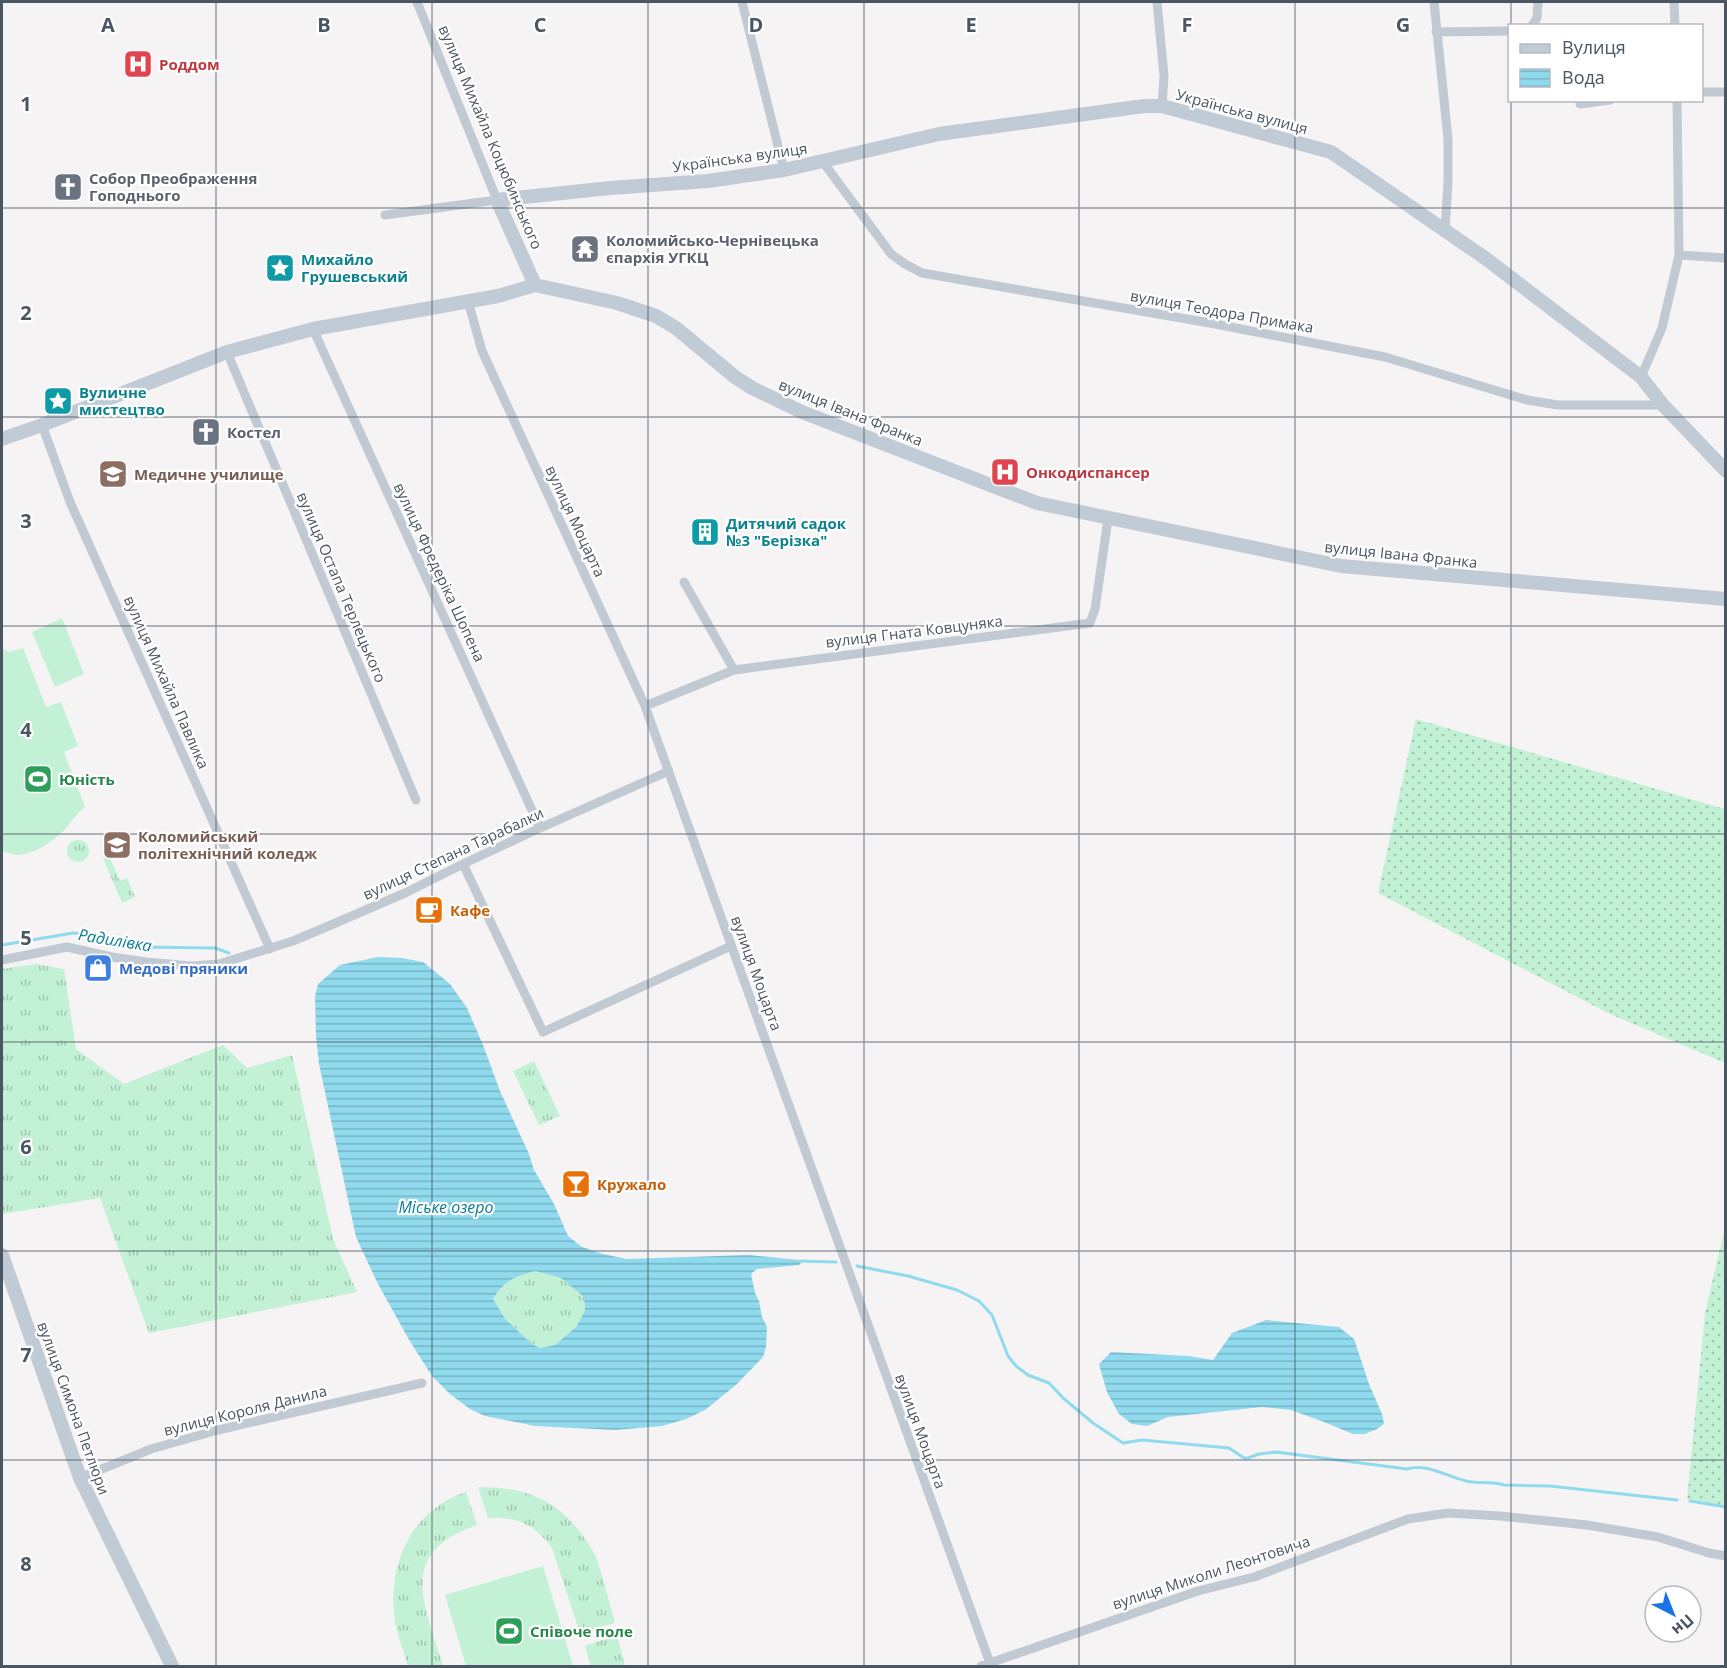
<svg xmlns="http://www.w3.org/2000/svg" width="1727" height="1668" font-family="'Open Sans',sans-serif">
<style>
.grass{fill:url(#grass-tufts)}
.garden{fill:url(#garden-dots)}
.pitch{fill:#c3f1d5}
.water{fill:url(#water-rules);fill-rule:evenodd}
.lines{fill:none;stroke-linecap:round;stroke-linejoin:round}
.stream{stroke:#90daee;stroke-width:3}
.street{stroke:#c1cad2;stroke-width:9}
.secondary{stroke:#c1cbd6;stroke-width:14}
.grid{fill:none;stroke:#4a5661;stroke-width:1.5;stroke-opacity:0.55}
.labels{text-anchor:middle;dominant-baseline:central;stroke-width:4.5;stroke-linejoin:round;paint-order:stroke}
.health-label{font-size:15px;font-weight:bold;fill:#be3a42;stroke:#fff;text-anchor:start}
.street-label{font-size:15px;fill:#4a5661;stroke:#fff}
.worship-label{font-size:15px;font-weight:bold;fill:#5b616d;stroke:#fff;text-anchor:start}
.culture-label{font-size:15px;font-weight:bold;fill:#0d838f;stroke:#fff;text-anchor:start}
.education-label{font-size:15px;font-weight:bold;fill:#785e54;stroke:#fff;text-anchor:start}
.leisure-label{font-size:15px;font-weight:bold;fill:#27864d;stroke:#fff;text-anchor:start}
.food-label{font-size:15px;font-weight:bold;fill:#c56008;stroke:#fff;text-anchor:start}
.shop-label{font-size:15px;font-weight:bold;fill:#366cbe;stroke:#fff;text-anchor:start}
.water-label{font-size:16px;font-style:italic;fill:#0c7c9b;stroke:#fff}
.grid-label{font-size:20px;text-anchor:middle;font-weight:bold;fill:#4a5661;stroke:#fff;stroke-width:4.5;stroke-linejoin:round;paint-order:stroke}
</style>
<defs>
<pattern id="grass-tufts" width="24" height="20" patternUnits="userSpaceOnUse" patternTransform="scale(1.5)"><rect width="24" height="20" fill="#c3f1d5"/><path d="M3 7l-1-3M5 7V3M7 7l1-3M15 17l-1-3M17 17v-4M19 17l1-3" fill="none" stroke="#a0c6b0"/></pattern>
<pattern id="garden-dots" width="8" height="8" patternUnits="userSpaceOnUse" patternTransform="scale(1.5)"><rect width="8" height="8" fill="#c3f1d5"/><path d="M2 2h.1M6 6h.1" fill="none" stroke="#a0c6b0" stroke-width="1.8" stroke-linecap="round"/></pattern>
<pattern id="water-rules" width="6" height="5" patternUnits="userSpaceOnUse" patternTransform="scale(1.5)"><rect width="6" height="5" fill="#90daee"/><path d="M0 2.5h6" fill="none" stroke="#78b4c4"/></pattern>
</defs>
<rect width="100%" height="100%" fill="#f5f3f3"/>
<path class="grass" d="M67 851a11 11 0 1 1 22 0a11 11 0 1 1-22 0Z
M109 856 120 881 127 878 135 897 122 903 103 858Z
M36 964 64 969 76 1049 124 1084 223 1045 247 1068 292 1055 333 1239 357 1292 149 1333 100 1198 2 1214V969Z
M534 1061 560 1116 539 1125 513 1071Z
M535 1271 561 1278 584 1297 585 1312 576 1327 555 1345 540 1348 532 1344 506 1320 493 1299C506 1280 513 1277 535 1271Z
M478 1487C522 1487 557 1498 583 1536 588 1543 594 1551 597 1560 604 1580 609 1602 615 1623L580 1633 552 1548C534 1524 518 1517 488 1518Z
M466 1492 477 1525C395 1553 425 1605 443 1666H408C404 1652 398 1637 395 1622 388 1579 402 1529 441 1504 448 1499 457 1495 466 1492Z
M617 1635 625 1666H591L585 1646Z"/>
<path class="garden" d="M1416 719 1725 809V1063L1608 1013 1378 893Z
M1725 1227 1726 1507H1725L1687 1499 1705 1313Z"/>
<path class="pitch" d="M62 618 84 674 55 687 32 632Z
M2 648 9 652 23 648 46 707 61 702 78 746 64 752 85 807C77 813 72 821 66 828 54 841 34 855 16 855 11 854 6 852 2 851Z
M543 1566 573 1666H466L445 1595Z"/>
<path class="water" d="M378 957 402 958 423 962 450 984 467 1008 483 1045 500 1091 529 1154 534 1170 554 1204 568 1236 582 1247 603 1254 627 1259 748 1255 799 1260 802 1262 799 1265 757 1269 751 1274 755 1293 759 1301 762 1317 767 1327 766 1347 763 1357 736 1385 705 1410 686 1419 662 1426 615 1430 535 1426 485 1416 470 1409 450 1394 432 1376 408 1338 377 1282 356 1237 319 1064 316 1036 315 996 318 984 340 965ZM535 1271 561 1278 584 1297 585 1311 576 1327 555 1345 540 1348 532 1344 506 1320 493 1299C505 1280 514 1277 535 1271Z
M1266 1320 1339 1327 1354 1339 1369 1384 1382 1414 1384 1424 1377 1429 1365 1434H1353L1324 1422 1291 1410 1262 1407 1168 1417 1147 1426 1132 1424 1119 1414 1107 1392 1099 1364 1111 1352 1188 1356 1213 1360 1232 1333Z"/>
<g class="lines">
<path class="stream" d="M2 945 73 933 91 934 139 947 215 948 229 953
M799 1261 836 1262
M857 1266 908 1276 957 1290 979 1301 992 1315 1008 1356 1016 1366 1028 1375 1049 1383 1063 1398 1093 1423 1123 1443 1142 1440 1229 1448 1244 1458H1248L1259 1454 1276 1452 1407 1469C1428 1463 1445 1476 1466 1481 1478 1484 1491 1481 1504 1485L1550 1486 1677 1500
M1690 1501 1726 1507"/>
<path class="street" d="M742 2 784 170
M1157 2 1164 76 1162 106
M1434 2 1448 139V182L1445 230
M1674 2 1675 26
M1532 26 1537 18 1538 2
M1436 32 1510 31
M1702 92H1726
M1580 100V104L1610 100
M823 162 891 254 905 264 922 273 1210 323 1385 357 1527 400 1558 405H1663
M385 215 497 200 417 2
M1679 255 1726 258
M468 301 482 351 645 706 991 1666
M313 329 540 828
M227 352 416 800
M1641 377 1662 328 1679 255 1677 100
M42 425 70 502 270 949
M684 582 734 670
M645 706 734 670 1090 623 1095 609 1108 519
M463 864 543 1032 731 946
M2 960 67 947 112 957 146 962 192 966 219 964 293 941 338 922 405 893 463 864 540 828 669 771
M80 1478 151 1449 218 1430 422 1383
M981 1666 1198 1591 1254 1577 1408 1519 1448 1513 1500 1516 1587 1525 1658 1537 1709 1553 1726 1556"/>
<path class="secondary" d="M535 285 497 200 610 188 708 181 784 170 939 134 1144 106H1162L1331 152 1485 258 1641 377 1663 405 1726 471
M2 439 42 425 227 352 313 329 498 296 535 285 617 303 656 316 676 328 735 377 752 388 802 412 1037 503 1341 566 1726 599
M2 1255 80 1478 172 1666"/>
</g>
<path class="grid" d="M216 2V1666M432 2V1666M648 2V1666M864 2V1666M1079 2V1666M1295 2V1666M1511 2V26M1511 100V1666M2 208H1726M2 417H1726M2 626H1726M2 834H1726M2 1042H1726M2 1251H1726M2 1460H1726"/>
<defs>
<g id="hospital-square" transform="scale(1.5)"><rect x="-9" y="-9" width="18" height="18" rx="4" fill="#e0444e" stroke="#fff"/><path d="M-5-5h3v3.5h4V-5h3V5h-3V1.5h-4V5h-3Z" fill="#fff"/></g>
<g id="church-square" transform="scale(1.5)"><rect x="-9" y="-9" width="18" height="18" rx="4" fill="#6b7280" stroke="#fff"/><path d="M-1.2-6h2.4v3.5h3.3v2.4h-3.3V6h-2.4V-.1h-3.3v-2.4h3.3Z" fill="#fff"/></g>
<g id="temple-square" transform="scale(1.5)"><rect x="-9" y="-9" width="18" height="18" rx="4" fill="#6b7280" stroke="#fff"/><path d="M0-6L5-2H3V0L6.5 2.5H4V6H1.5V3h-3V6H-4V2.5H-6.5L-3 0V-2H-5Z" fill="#fff"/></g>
<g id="sight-square" transform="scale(1.5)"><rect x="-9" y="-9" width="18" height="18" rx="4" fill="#0f9aa8" stroke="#fff"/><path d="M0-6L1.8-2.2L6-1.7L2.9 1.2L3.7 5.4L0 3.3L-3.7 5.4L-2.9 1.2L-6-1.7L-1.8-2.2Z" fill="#fff"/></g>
<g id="school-square" transform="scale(1.5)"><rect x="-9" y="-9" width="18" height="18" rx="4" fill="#8d6e63" stroke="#fff"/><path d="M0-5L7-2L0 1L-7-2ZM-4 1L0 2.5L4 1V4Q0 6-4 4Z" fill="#fff"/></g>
<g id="building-square" transform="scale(1.5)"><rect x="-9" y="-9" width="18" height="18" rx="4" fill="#0f9aa8" stroke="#fff"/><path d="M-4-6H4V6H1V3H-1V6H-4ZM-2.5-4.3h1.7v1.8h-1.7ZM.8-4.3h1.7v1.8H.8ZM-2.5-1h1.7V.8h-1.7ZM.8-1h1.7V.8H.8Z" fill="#fff"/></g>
<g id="stadium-square" transform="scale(1.5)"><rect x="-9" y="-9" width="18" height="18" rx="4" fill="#2e9e5b" stroke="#fff"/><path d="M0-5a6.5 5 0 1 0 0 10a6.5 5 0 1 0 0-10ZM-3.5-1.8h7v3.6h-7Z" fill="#fff"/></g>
<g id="university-square" transform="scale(1.5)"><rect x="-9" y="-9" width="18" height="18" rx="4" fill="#8d6e63" stroke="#fff"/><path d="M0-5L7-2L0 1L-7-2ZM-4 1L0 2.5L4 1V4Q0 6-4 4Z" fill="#fff"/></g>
<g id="cafe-square" transform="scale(1.5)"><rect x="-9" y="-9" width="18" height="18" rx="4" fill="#e8710a" stroke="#fff"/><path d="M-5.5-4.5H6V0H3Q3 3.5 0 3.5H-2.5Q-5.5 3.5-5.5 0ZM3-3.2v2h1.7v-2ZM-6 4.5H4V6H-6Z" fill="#fff"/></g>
<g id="shop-square" transform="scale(1.5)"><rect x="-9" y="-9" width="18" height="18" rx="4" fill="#3f7fe0" stroke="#fff"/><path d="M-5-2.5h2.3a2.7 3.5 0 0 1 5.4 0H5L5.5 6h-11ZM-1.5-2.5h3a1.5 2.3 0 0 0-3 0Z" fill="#fff"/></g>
<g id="bar-square" transform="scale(1.5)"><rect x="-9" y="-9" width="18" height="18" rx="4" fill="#e8710a" stroke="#fff"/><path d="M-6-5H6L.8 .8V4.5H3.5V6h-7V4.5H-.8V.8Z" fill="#fff"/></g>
</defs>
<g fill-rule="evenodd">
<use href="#hospital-square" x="138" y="64"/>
<use href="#church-square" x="68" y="187"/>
<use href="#temple-square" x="585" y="249"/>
<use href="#sight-square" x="280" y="268"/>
<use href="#sight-square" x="58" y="401"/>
<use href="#church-square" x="206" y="432"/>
<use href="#hospital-square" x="1005" y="472"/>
<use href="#school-square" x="113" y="474"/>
<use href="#building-square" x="705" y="532"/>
<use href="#stadium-square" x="38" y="779"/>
<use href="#university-square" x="117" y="845"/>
<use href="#cafe-square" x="429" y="910"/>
<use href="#shop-square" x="98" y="968"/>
<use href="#bar-square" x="576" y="1184"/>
<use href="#stadium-square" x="509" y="1631"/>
</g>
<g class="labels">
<g class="health-label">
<text x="159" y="64">Роддом</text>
<text x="1026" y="472">Онкодиспансер</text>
</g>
<g class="street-label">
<text transform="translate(1242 111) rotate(15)">Українська вулиця</text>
<text transform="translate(491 137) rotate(67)">вулиця Михайла Коцюбинського</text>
<text transform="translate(740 157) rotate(-8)">Українська вулиця</text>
<text transform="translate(1222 311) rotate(10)">вулиця Теодора Примака</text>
<text transform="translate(851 412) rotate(22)">вулиця Івана Франка</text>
<text transform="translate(576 521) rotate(65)">вулиця Моцарта</text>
<text transform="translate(1401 554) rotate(6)">вулиця Івана Франка</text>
<text transform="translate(440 572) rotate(65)">вулиця Фредеріка Шопена</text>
<text transform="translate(342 587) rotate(67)">вулиця Остапа Терлецького</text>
<text transform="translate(914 631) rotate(-7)">вулиця Гната Ковцуняка</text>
<text transform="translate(167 682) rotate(66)">вулиця Михайла Павлика</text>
<text transform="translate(453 853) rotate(-25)">вулиця Степана Тарабалки</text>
<text transform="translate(757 973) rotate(70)">вулиця Моцарта</text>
<text transform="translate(74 1408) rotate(70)">вулиця Симона Петлюри</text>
<text transform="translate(245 1410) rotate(-14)">вулиця Короля Данила</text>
<text transform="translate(921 1431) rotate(70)">вулиця Моцарта</text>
<text transform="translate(1211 1572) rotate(-18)">вулиця Миколи Леонтовича</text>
</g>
<g class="worship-label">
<text x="89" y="178">Собор Преображення<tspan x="89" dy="17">Гоподнього</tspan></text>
<text x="606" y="240">Коломийсько-Чернівецька<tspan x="606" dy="17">єпархія УГКЦ</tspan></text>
<text x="227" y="432">Костел</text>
</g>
<g class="culture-label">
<text x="301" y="259">Михайло<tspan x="301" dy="17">Грушевський</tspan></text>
<text x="79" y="392">Вуличне<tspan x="79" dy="17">мистецтво</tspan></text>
<text x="726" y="523">Дитячий садок<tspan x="726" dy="17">№3 "Берізка"</tspan></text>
</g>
<g class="education-label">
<text x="134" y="474">Медичне училище</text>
<text x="138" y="836">Коломийський<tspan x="138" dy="17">політехнічний коледж</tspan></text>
</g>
<g class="leisure-label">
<text x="59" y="779">Юність</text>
<text x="530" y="1631">Співоче поле</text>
</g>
<g class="food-label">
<text x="450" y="910">Кафе</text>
<text x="597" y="1184">Кружало</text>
</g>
<g class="shop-label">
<text x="119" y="968">Медові пряники</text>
</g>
<g class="water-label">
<text transform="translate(115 940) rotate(9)">Радилівка</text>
<text x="446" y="1207">Міське озеро</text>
</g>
</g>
<g class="grid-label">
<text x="108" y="32">A</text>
<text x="324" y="32">B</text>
<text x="540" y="32">C</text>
<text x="756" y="32">D</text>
<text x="971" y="32">E</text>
<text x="1187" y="32">F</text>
<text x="1403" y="32">G</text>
<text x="26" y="111">1</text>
<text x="26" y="320">2</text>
<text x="26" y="528">3</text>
<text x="26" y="737">4</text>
<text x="26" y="945">5</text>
<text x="26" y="1154">6</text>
<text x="26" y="1362">7</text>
<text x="26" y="1571">8</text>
</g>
<rect width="1727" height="1668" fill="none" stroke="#4a5661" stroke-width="6"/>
<rect x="1508" y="24" width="195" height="78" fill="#ffffff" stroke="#b7bbc0" stroke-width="1.5"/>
<rect x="1520" y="44" width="30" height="9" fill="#c1cbd6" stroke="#b7bbc0" stroke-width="1.5"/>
<text x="1562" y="54" font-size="18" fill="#4a5661">Вулиця</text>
<rect x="1520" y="69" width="30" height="18" fill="url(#water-rules)" stroke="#b7bbc0" stroke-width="1.5"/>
<text x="1562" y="84" font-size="18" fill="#4a5661">Вода</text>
<g transform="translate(1673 1614) rotate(138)"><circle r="28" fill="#ffffff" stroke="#b7bbc0" stroke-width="1.5"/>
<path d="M0-4.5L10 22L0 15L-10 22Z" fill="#1a73e8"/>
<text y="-9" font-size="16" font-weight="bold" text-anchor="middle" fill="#4a5661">Пн</text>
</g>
</svg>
